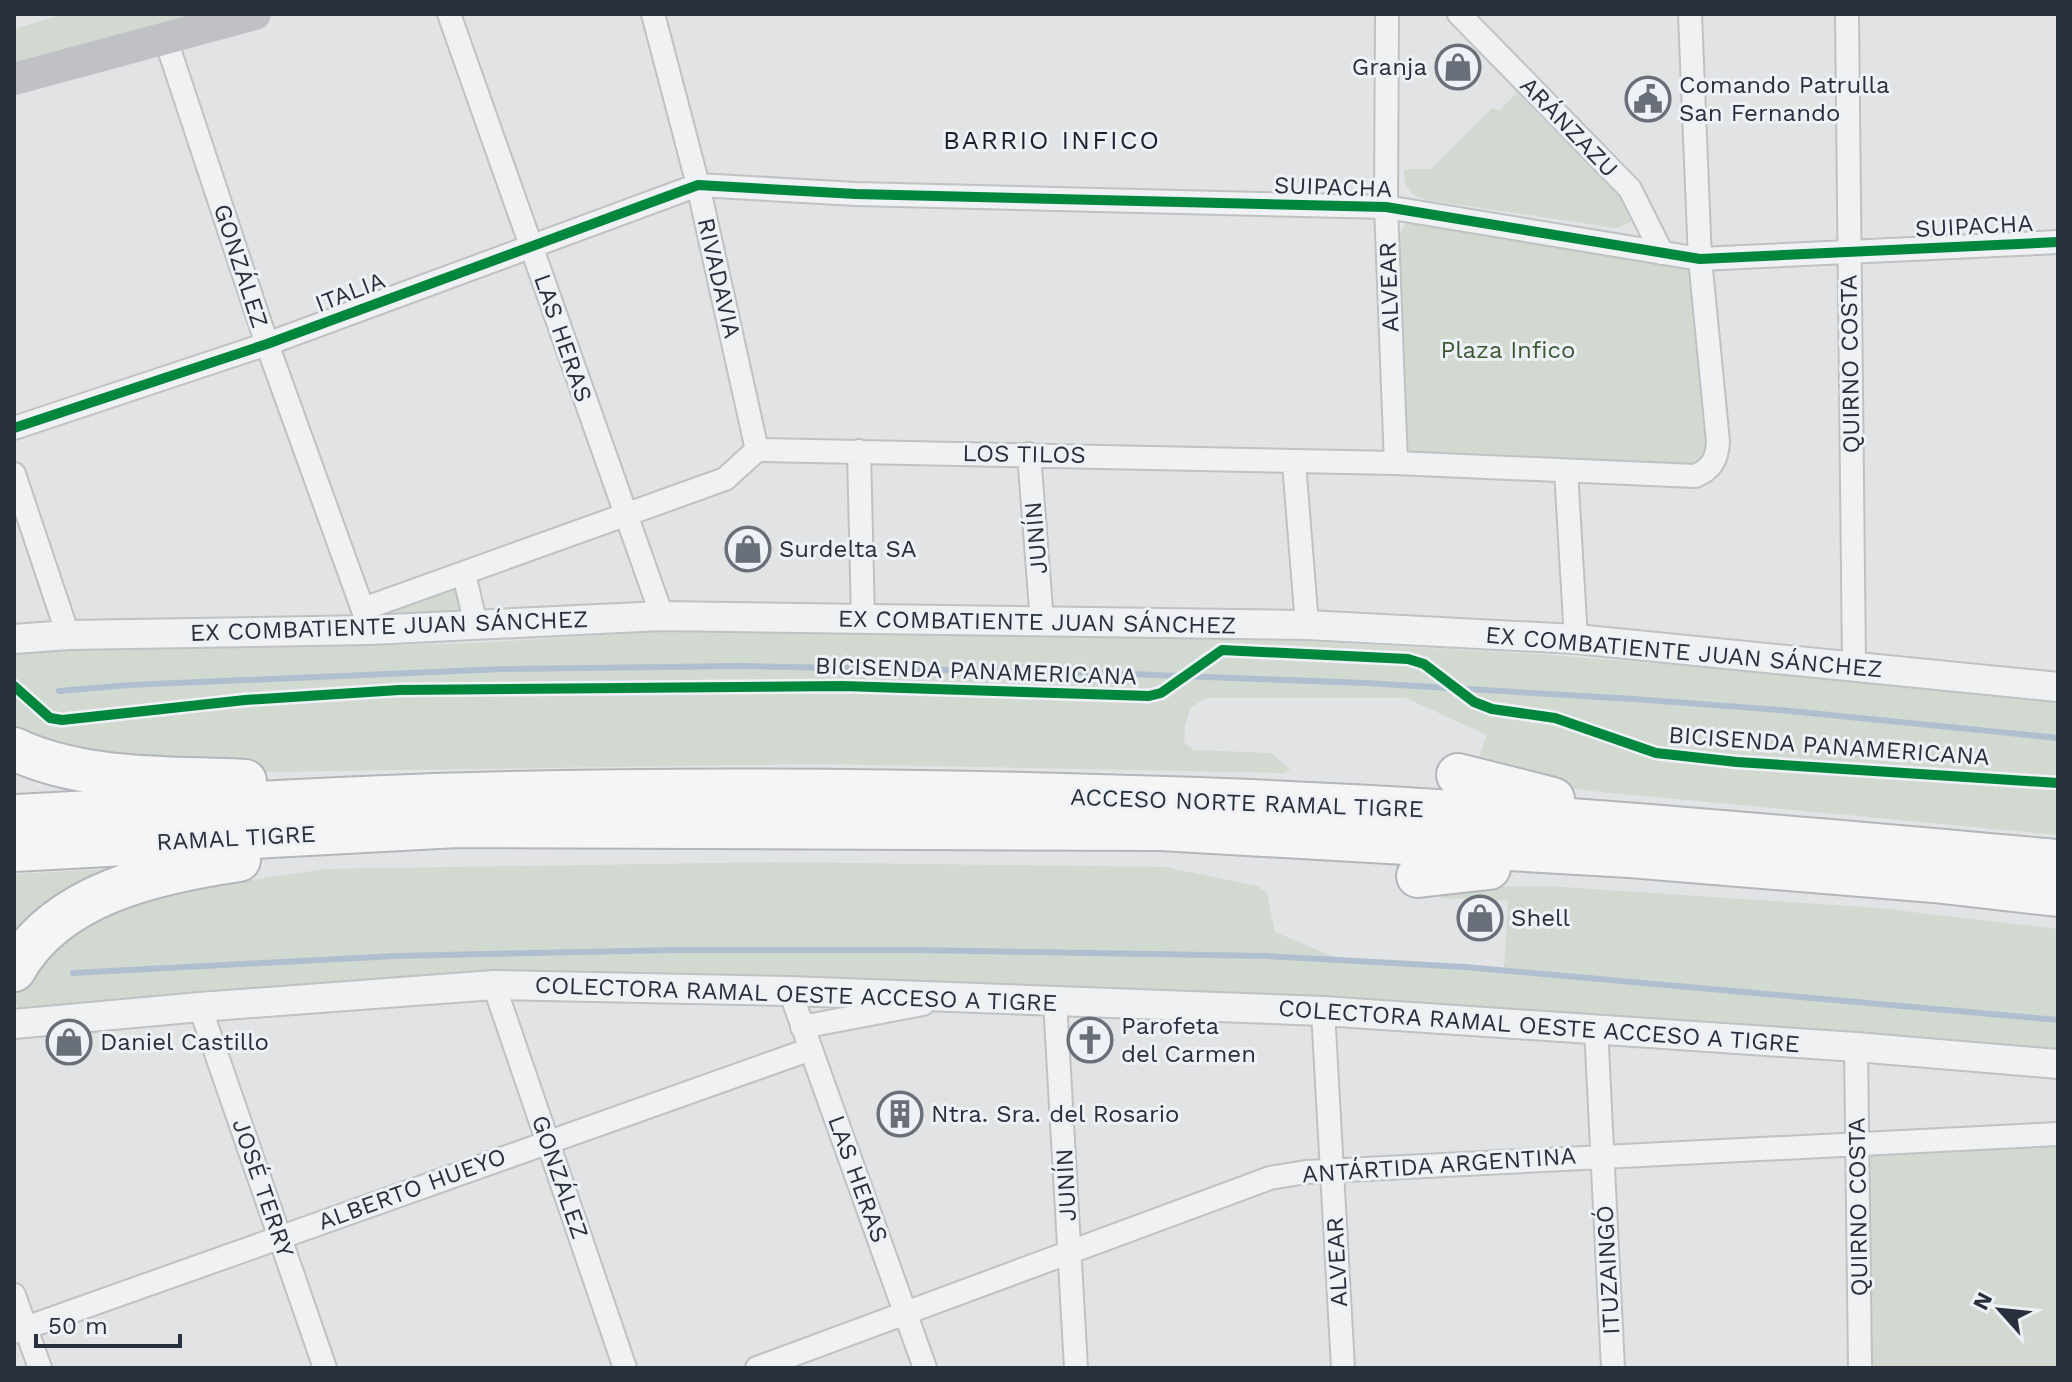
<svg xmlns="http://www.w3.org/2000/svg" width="2072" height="1382" font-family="'Work Sans',sans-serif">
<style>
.green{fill:#d1d9d1}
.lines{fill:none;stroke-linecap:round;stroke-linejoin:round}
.stream{stroke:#b0bfcf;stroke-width:6}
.minor-casing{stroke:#bfc1c3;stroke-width:26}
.tertiary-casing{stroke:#bfc1c3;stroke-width:32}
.motorway-casing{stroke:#b3b6ba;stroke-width:46}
.minor{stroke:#f0f1f2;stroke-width:22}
.tertiary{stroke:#f0f1f2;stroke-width:28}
.secondary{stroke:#bfc1c5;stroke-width:32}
.motorway{stroke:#f5f5f6;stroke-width:42}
.cycleway-casing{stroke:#eef1f5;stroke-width:15}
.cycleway{stroke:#00873e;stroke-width:10}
.labels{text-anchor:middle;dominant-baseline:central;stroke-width:6;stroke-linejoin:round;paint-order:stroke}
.poi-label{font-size:24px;fill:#28303e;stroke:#eef1f5;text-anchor:start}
.street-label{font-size:24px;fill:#28303e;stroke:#eef1f5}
.park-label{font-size:24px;fill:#3c5936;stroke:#eef1f5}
.neighbourhood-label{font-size:26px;letter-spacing:2px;fill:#1a212f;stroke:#eef1f5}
</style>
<rect width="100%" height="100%" fill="#e1e3e5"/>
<path class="green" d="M65 14H206L14 63V29Z
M1517 93 1628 205 1633 216 1629 223 1616 228 1427 200C1409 195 1404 187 1404 169H1431L1492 108 1499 111Z
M1406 223 1687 267 1691 274 1708 446 1702 459 1685 466 1405 454 1398 237Z
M463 585 468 614 389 617 387 615 390 610Z
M682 630 962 631 1265 639 1552 655 1928 685 2058 702V835L1591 791 1510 780 1474 771 1487 735 1406 698H1206L1190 708 1185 726 1184 742 1194 750 1271 753 1290 769 1285 773 818 764 265 772 148 765 14 738V649L264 648 475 643Z
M773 862 1165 867 1257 886 1267 893 1275 932 1341 960 1504 970 1508 901 1443 898 1430 888 1548 886 1878 908 2058 929V1056L694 981 21 1014 14 998 23 973 67 935 126 905 229 883 326 869Z
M189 865 14 955V874Z
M2058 1144V1368H1870L1867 1152Z"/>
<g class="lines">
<path class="stream" d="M59 691 130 685 503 669 742 666 1103 673 1365 683 1634 699 1780 710 2058 738
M73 973 395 956 678 950H911L1267 956 1465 967 2058 1020"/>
<g class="minor-casing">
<path id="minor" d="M449 14 662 616
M653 14 698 185 757 450
M1387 14 1386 207 1396 463
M1459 14 1630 189 1662 253
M1847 14 1854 667
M165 37 267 344 367 621
M14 428 267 344 698 185 856 194 1386 207 1700 259 2058 242
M859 451 863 619
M1029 454 1042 622
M1294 463 1307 625
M1566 471 1576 639
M14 474 68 635
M464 574 476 625
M363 609 725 479 757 450 1396 463 1695 476C1712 469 1717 459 1718 442L1700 259 1690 14
M494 985 625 1368
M790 991 925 1368
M1055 1001 1076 1368
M200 1007 325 1368
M1323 1011 1343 1368
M802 1027 923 1004
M1596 1028 1613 1368
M1856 1047 1860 1368
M14 1295 40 1368
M14 1332 811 1049
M757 1368 1270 1178 1306 1172 2058 1134"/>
</g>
<g class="tertiary-casing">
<path id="tertiary" d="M14 639 68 635 370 630 662 616 1307 625 1576 639 2058 687
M14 1024 200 1007 494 985 790 991 1323 1011 1856 1047 2058 1064"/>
</g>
<g class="motorway-casing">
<path id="motorway" d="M14 749C84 782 169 777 245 781
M1458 775 1553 799
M14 816C154 809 295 800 435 795 678 787 923 790 1165 798 1464 807 1761 835 2058 861
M14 850 457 826 1161 829 1630 856 1934 881 2058 895
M1418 876 1489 868
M14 970C57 893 158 872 239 860"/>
</g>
<use href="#minor" class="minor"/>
<use href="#tertiary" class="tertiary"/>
<path class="secondary" d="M14 79 255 14"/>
<use href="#motorway" class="motorway"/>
<g class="cycleway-casing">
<path id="cycleway" d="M14 428 267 344 698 185 856 194 1386 207 1700 259 2058 242
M14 686 50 718 62 720 245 700 399 690 843 686 1149 696 1161 693 1222 650 1408 659 1424 664 1474 702 1492 709 1555 718 1656 753 1737 762 2058 783"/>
</g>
<use href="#cycleway" class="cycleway"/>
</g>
<defs>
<g id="shop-ring" transform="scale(2.3)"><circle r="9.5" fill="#eef1f5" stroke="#696f78" stroke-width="1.5"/><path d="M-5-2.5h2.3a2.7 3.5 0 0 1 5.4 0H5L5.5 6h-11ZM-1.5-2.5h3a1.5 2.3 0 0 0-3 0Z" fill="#696f78"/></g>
<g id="civic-ring" transform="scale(2.3)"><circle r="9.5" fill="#eef1f5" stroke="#696f78" stroke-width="1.5"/><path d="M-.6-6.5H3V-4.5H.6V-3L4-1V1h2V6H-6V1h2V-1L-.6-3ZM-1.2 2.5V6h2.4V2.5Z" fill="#696f78"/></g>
<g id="church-ring" transform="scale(2.3)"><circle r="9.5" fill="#eef1f5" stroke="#696f78" stroke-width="1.5"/><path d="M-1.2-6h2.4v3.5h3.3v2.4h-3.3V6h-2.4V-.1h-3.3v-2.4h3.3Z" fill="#696f78"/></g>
<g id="building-ring" transform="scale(2.3)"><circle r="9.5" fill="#eef1f5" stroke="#696f78" stroke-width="1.5"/><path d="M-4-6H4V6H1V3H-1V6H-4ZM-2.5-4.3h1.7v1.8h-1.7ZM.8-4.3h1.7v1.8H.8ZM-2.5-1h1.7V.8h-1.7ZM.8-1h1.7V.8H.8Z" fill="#696f78"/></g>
</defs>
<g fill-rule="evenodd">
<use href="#shop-ring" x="1458" y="67"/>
<use href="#civic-ring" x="1648" y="99"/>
<use href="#shop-ring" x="748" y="549"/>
<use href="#shop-ring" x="1480" y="918"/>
<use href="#church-ring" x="1090" y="1040"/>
<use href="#shop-ring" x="69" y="1042"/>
<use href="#building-ring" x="900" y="1114"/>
</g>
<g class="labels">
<g class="poi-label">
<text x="1427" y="67" text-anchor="end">Granja</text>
<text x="1679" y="85">Comando Patrulla<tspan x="1679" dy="28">San Fernando</tspan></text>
<text x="779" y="549">Surdelta SA</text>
<text x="1511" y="918">Shell</text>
<text x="1121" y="1026">Parofeta<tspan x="1121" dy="28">del Carmen</tspan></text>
<text x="100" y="1042">Daniel Castillo</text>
<text x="931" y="1114">Ntra. Sra. del Rosario</text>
</g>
<g class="street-label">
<text transform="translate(1569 127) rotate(46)">ARÁNZAZU</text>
<text transform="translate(1333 187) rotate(2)">SUIPACHA</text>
<text transform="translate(1974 226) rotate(-3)">SUIPACHA</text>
<text transform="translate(241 266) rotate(72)">GONZÁLEZ</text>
<text transform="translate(719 278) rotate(77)">RIVADAVIA</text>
<text transform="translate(1389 287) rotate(-92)">ALVEAR</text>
<text transform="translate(350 292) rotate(-21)">ITALIA</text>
<text transform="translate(563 338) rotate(71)">LAS HERAS</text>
<text transform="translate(1850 364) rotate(-91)">QUIRNO COSTA</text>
<text transform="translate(1024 454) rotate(1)">LOS TILOS</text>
<text transform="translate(1036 538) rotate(-95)">JUNÍN</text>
<text transform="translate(1037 622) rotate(1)">EX COMBATIENTE JUAN SÁNCHEZ</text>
<text transform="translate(389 626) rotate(-2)">EX COMBATIENTE JUAN SÁNCHEZ</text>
<text transform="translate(1684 652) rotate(5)">EX COMBATIENTE JUAN SÁNCHEZ</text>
<text transform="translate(976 671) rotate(2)">BICISENDA PANAMERICANA</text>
<text transform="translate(1829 746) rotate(4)">BICISENDA PANAMERICANA</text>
<text transform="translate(1247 803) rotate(2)">ACCESO NORTE RAMAL TIGRE</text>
<text transform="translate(236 838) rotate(-3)">RAMAL TIGRE</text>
<text transform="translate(796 994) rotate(2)">COLECTORA RAMAL OESTE ACCESO A TIGRE</text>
<text transform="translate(1539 1026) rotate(4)">COLECTORA RAMAL OESTE ACCESO A TIGRE</text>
<text transform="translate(1439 1165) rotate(-4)">ANTÁRTIDA ARGENTINA</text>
<text transform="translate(560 1177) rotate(71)">GONZÁLEZ</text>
<text transform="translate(858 1179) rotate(70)">LAS HERAS</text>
<text transform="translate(1066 1185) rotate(-93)">JUNÍN</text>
<text transform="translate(263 1188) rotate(71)">JOSÉ TERRY</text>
<text transform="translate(412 1189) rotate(-20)">ALBERTO HUEYO</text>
<text transform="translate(1858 1207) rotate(-91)">QUIRNO COSTA</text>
<text transform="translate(1337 1262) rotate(-93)">ALVEAR</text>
<text transform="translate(1608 1270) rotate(-93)">ITUZAINGÓ</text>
</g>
<g class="park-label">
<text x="1508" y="350">Plaza Infico</text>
</g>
<g class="neighbourhood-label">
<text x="1052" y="140">BARRIO INFICO</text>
</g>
</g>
<rect width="2072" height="1382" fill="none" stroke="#28303e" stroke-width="32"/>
<g transform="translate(2000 1310) rotate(297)" stroke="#eef1f5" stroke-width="6" paint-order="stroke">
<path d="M0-6L14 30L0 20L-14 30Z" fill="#28303e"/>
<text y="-12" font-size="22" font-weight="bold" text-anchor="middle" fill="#28303e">N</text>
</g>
<path d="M36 1334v12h144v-12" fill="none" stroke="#28303e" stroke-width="4"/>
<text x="48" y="1334" font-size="24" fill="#28303e" stroke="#eef1f5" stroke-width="6" paint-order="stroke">50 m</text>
</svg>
